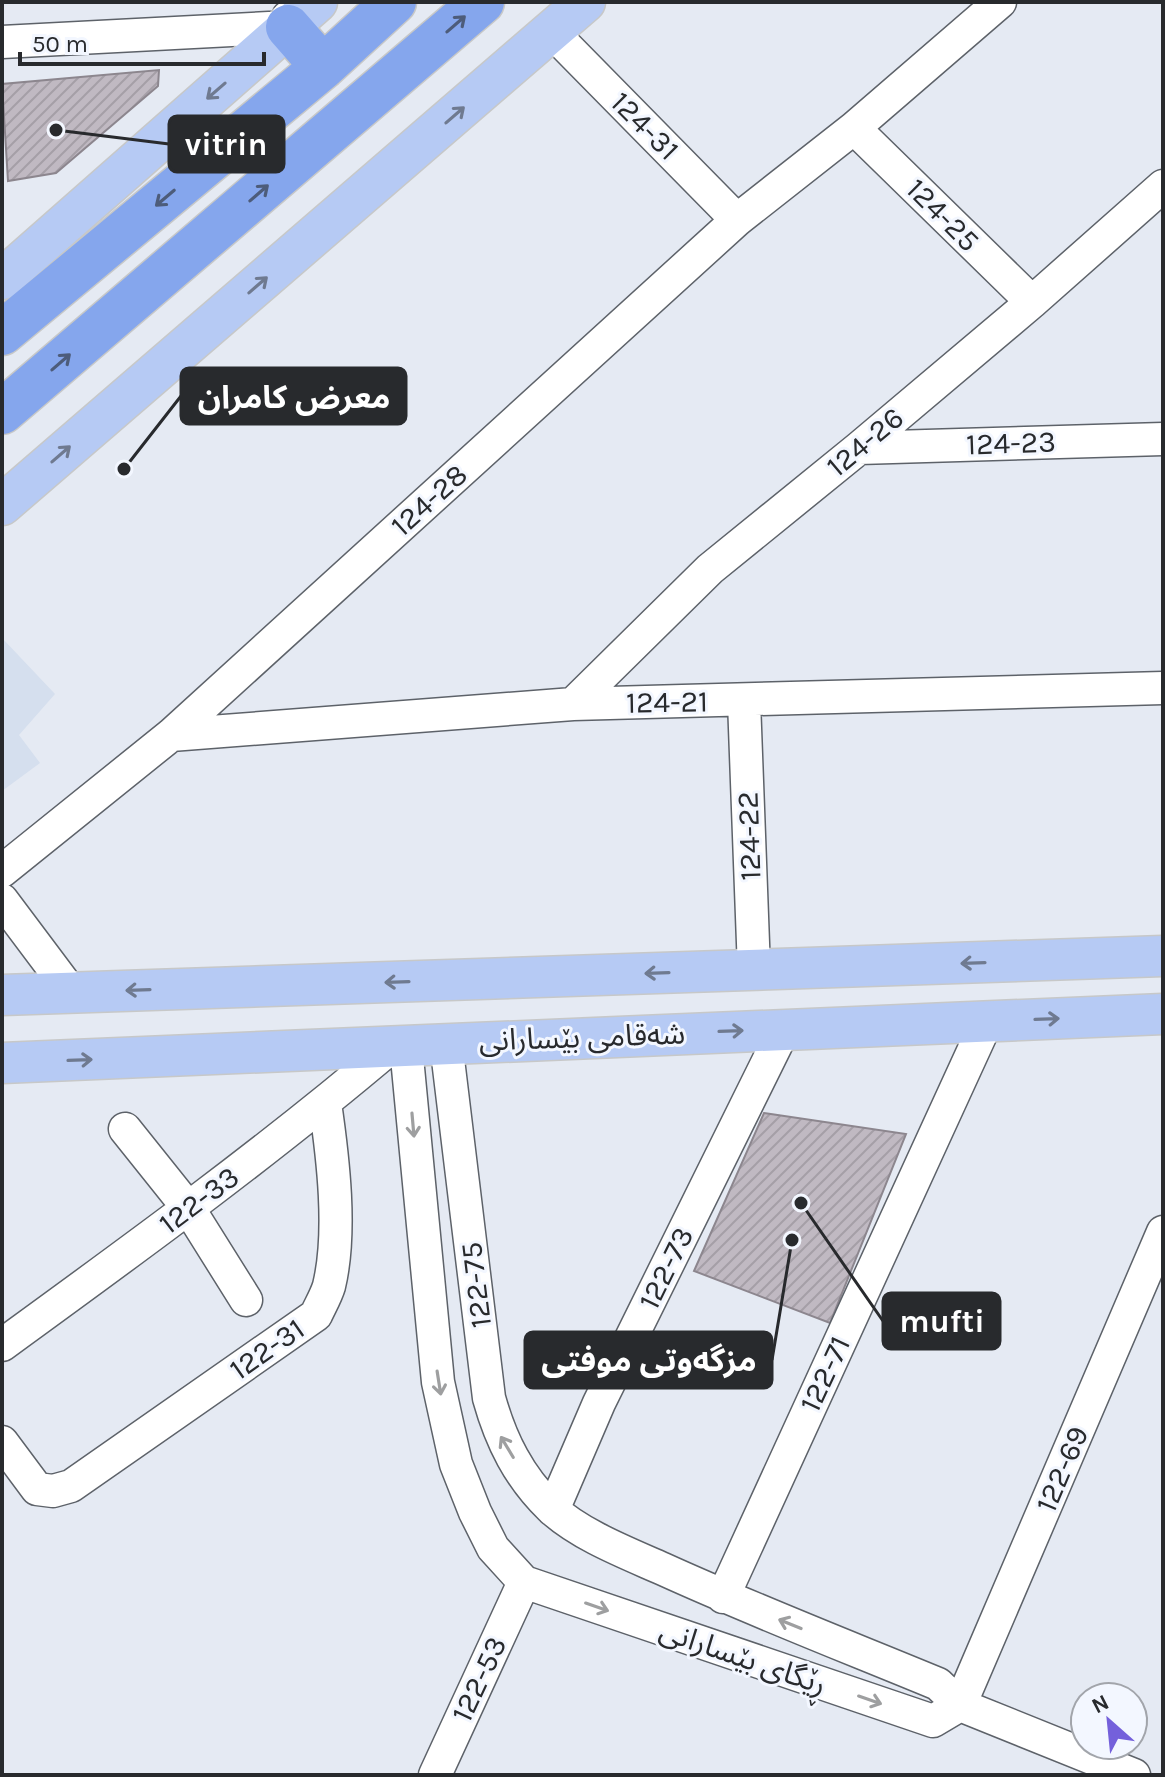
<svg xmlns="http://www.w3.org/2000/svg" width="1165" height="1777" font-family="Karla,'Noto Sans Arabic',sans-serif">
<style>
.built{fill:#d5dfee}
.building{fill:url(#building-hatch);stroke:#8c868e;stroke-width:2}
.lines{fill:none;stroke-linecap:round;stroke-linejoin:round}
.minor-casing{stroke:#5d6269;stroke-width:35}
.major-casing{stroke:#c7c8c8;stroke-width:43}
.highway-casing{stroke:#c7c8c8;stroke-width:47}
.minor{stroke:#fff;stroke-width:32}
.major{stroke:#b6caf4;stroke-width:40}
.highway{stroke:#85a6ed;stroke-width:44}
.oneway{stroke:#4d5c7a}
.oneway2{stroke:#6f7a90}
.oneway3{stroke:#9e9fa0}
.labels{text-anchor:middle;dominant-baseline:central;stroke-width:6;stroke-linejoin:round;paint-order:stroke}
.street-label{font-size:30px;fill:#282a2d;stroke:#f3f7ff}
.leader{fill:none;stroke:#282a2d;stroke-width:3}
.callout-dot{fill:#282a2d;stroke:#f3f7ff;stroke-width:3}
.callout{fill:#282a2d;stroke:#282a2d;stroke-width:3}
.callout-label{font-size:32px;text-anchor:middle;font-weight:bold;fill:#fff}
</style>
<defs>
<pattern id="building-hatch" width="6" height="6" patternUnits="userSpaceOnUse" patternTransform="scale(2)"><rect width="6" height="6" fill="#c0b9c2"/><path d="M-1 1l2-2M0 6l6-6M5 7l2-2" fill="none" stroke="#a59fa7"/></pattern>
</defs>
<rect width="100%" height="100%" fill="#e5eaf3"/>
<path class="built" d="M2 638 55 694 19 735 40 763 2 791Z"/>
<path class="building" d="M159 70 158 86 56 173 8 181 2 84Z
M764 1113 906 1134 830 1323 694 1271Z"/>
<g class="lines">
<g class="minor-casing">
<path id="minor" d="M552 32 737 220
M2 42 288 27V17
M854 128 1032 302
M859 448 1163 439
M744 701 754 970
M573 704 710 569 859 448 1032 302 1163 186
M171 735 573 704 1163 688
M2 871 171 735 737 220 854 128 1000 2
M2 900 71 992
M446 1043 489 1398C501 1441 519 1477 551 1508 580 1535 627 1553 663 1569 753 1610 846 1646 938 1684L960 1705 1134 1775
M406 1047 438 1382 456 1464 475 1512 493 1548 524 1582 933 1721 960 1705
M125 1129 189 1209 246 1300
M2 1345C134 1249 266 1153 390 1048
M2 1442 37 1489 53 1491 71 1486 316 1315C320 1306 326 1296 329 1286 342 1232 333 1158 325 1103
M553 1510 599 1403 784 1029
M723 1597 987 1021
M960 1705 1163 1232
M435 1775 524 1582"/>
</g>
<g class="major-casing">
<path id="major" d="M2 279 317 2
M2 505 585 2
M2 995 1163 956
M2 1063 1163 1014"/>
</g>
<g class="highway-casing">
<path id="highway" d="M288 27 323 67
M2 333 323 67 394 2
M2 412 482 2"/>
</g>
<use href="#minor" class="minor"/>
<use href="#major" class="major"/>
<use href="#highway" class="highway"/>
</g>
<defs><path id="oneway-shaft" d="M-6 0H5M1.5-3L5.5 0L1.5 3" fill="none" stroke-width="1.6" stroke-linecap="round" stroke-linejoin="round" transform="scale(2)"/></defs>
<g class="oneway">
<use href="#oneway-shaft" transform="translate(456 24) rotate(-41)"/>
<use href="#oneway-shaft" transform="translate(259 193) rotate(-41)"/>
<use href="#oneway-shaft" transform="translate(165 198) rotate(140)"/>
<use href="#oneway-shaft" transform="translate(61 362) rotate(-41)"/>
</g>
<g class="oneway2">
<use href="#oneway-shaft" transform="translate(216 91) rotate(139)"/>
<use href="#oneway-shaft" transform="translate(455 115) rotate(-41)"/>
<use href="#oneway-shaft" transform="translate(258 285) rotate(-41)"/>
<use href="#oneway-shaft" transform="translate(61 454) rotate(-41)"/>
<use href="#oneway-shaft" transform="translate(973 963) rotate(178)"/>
<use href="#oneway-shaft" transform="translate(657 973) rotate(178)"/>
<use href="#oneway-shaft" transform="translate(397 982) rotate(178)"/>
<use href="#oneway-shaft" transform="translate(138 990) rotate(178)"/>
<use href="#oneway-shaft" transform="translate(1047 1019) rotate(-2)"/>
<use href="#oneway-shaft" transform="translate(731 1031) rotate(-2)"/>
<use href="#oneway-shaft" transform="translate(80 1060) rotate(-2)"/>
</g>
<g class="oneway3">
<use href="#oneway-shaft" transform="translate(413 1125) rotate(85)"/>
<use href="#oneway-shaft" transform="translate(439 1383) rotate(81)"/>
<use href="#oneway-shaft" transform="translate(507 1447) rotate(-121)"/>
<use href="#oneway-shaft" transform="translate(597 1607) rotate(19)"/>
<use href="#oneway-shaft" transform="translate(790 1624) rotate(-158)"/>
<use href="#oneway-shaft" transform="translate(870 1700) rotate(19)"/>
</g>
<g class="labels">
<g class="street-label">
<text transform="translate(645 126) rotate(45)">124-31</text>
<text transform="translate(943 215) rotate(45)">124-25</text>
<text transform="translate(865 442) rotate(-40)">124-26</text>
<text transform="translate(1011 443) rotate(-2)">124-23</text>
<text transform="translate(429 500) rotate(-42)">124-28</text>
<text transform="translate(667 702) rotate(-1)">124-21</text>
<text transform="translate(749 836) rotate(-92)">124-22</text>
<text transform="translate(582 1037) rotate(-2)">شەقامی بێسارانی</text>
<text transform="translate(199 1200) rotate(-37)">122-33</text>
<text transform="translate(666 1268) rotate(-64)">122-73</text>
<text transform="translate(476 1285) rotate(-97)">122-75</text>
<text transform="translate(267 1349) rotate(-35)">122-31</text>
<text transform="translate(825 1374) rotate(-65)">122-71</text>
<text transform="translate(1062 1469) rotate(-67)">122-69</text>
<text transform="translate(743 1657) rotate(19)">ڕێگای بێسارانی</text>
<text transform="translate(479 1679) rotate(-65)">122-53</text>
</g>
</g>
<path class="leader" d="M56 130L169 144M124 469L181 396M801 1203L883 1321M792 1240L772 1360"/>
<g class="callout-dot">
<circle cx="56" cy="130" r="8"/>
<circle cx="124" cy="469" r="8"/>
<circle cx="801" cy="1203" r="8"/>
<circle cx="792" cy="1240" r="8"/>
</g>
<g class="callout">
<rect x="169" y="116" width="115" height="56" rx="8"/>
<rect x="181" y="368" width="225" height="56" rx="8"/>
<rect x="883" y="1293" width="117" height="56" rx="8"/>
<rect x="525" y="1332" width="247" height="56" rx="8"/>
</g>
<g class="callout-label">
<text x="226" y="155">vitrin</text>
<text x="294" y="408">معرض كامران</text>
<text x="942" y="1332">mufti</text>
<text x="649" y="1371">مزگەوتی موفتی</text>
</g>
<rect width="1165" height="1777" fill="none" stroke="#282a2d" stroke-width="8"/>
<g transform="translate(1109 1721) rotate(333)"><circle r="38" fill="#f3f7ff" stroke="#a2a5ab" stroke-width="2"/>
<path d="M0-6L14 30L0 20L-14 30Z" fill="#7460db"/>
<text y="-12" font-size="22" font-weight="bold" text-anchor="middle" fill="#282a2d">N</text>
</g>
<path d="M20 52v12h244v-12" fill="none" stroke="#282a2d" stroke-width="4"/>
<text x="32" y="52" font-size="24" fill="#282a2d" stroke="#f3f7ff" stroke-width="6" paint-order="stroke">50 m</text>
</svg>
